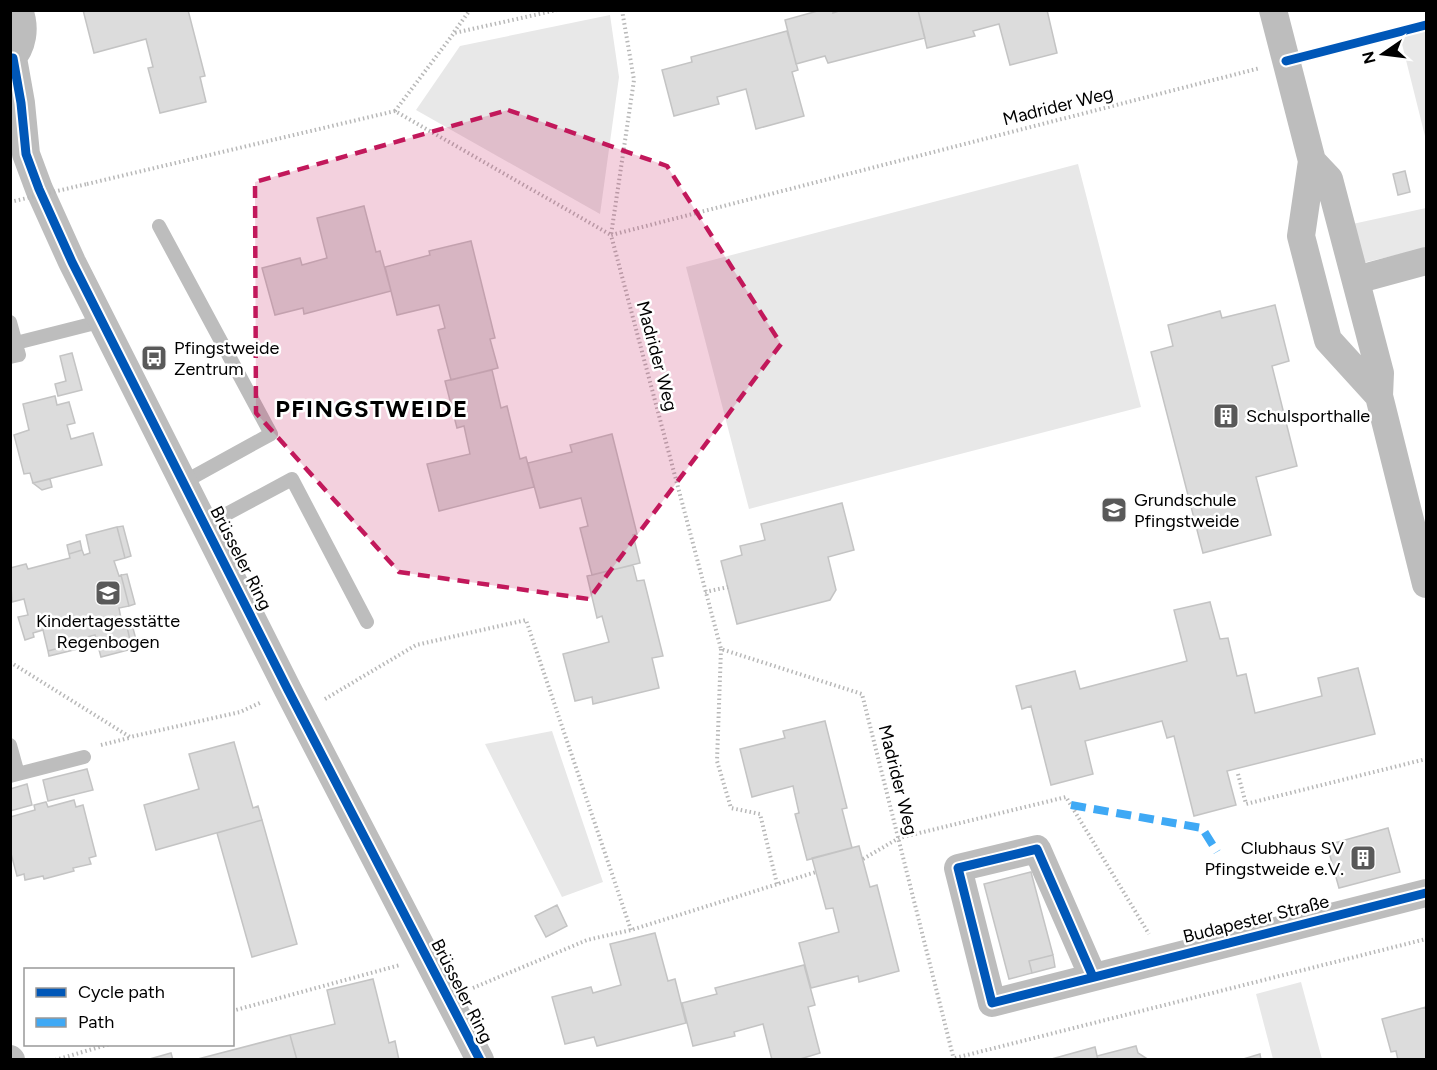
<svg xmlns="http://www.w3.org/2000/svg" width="1437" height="1070" font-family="Figtree,sans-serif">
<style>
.green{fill:#e8e8e8}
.building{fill:#dcdcdc;stroke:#c4c4c4;stroke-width:1.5}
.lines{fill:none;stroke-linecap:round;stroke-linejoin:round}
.path{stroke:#b8b8b8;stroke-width:4;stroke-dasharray:1.5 3;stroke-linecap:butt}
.lane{stroke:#bdbdbd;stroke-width:14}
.street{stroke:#bdbdbd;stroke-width:28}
.path-bridge{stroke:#b8b8b8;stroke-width:4;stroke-dasharray:1.5 3;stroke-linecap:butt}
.quiet{stroke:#3fa9f5;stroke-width:8;stroke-dasharray:15 8;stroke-linecap:butt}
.cycleway-casing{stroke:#fff;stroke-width:13}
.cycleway{stroke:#0057b8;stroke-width:9}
.marked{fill:#c2185b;fill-opacity:0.2;stroke:#c2185b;stroke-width:4.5;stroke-dasharray:12 8;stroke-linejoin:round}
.labels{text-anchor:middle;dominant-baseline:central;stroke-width:5;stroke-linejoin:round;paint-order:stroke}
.street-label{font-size:18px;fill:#000;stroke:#fff}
.poi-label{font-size:18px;fill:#000;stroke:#fff;text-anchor:start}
.district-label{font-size:24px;font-weight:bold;letter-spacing:1.5px;fill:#000;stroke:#fff}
</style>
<rect width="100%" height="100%" fill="#fff"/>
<path class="green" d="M610 15 619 77 600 214 416 110 460 46Z
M1426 25V140L1399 32Z
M1078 164 1141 407 749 509 686 267Z
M1426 208V248L1358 264 1348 225Z
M552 731 603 882 562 897 485 744Z
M1301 982 1322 1059H1273L1256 994Z"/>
<path class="building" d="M83 10H188L205 76 200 77 206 102 160 113 148 68 153 67 146 39 94 53Z
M821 10H833V13L842 10H918L925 38 828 63 825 56 796 64 785 20Z
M918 10H1047L1057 53 1010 65 999 24 973 31 975 36 927 48Z
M787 31 798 70 792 72 804 116 756 129 746 89 717 97 719 104 674 116 662 70 692 62 691 57Z
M1405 171 1410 192 1398 195 1393 174Z
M364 206 376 252 380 251 391 291 304 314 303 308 275 315 262 268 300 258 302 265 327 258 317 218Z
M471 241 495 338 490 339 498 368 451 380 438 330 445 328 439 305 397 315 385 267 430 255 429 251Z
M1275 305 1289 361 1272 366 1297 466 1256 477 1271 535 1203 553 1151 352 1173 346 1168 325 1220 311 1222 318Z
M72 353 82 390 58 396 55 384 66 381 60 356Z
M492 370 501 408 507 406 520 459 526 457 534 487 439 511 427 464 470 454 464 426 457 428 445 381Z
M55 396 57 405 69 402 75 423 67 425 71 439 93 433 102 465 33 483 30 473 24 474 14 435 29 430 23 404Z
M612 434 637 534 633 535 640 563 592 575 580 528 588 526 581 498 540 508 528 463 572 452 570 445Z
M50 479 52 487 42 490 33 483Z
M842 503 854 550 828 557 836 590 830 600 737 624 721 561 742 555 740 546 765 540 761 524Z
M123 526 131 556 125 558 117 527Z
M117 527 125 558 114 561 119 576 121 575 129 606 119 608 121 619 125 618 132 649 101 657 95 635 80 639 81 642 48 651 43 630 33 633 34 637 25 640 18 617 28 615 24 599 12 602 10 568 26 564 28 569 70 558 69 554 82 550 84 555 90 553 86 535Z
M80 541 82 550 69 554 67 545Z
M633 565 637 581 644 580 663 656 652 658 659 688 593 704 592 697 575 701 563 654 609 642 602 616 597 618 587 576Z
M127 574 135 604 129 606 121 575Z
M1210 602 1220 639 1228 638 1237 676 1246 674 1255 713 1322 696 1318 678 1358 668 1375 734 1227 771 1236 805 1194 816 1174 736 1167 738 1162 721 1085 741 1093 774 1051 785 1031 706 1022 709 1016 686 1075 671 1080 689 1187 661 1174 610Z
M130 617 138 647 132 649 125 618Z
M81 642 82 648 49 656 48 651Z
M825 721 847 808 842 809 852 848 807 860 795 814 799 813 793 786 752 797 740 749 785 738 783 731Z
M234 742 253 808 258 806 262 820 156 850 144 805 199 789 189 754Z
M87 769 93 790 48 801 43 780Z
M27 784 32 805 10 811V789Z
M74 800 76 807 83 805 96 856 89 858 91 864 73 868 74 871 44 879 43 876 25 880 24 874 17 876 10 850V817L35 810 34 805 46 802 48 807Z
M262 820 297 944 252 957 217 833Z
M1388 828 1400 872 1339 888 1327 845Z
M859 846 870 887 877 885 899 971 859 982 858 976 811 988 799 943 839 932 833 908 826 909 812 858Z
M1031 872 1053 955 1029 961 1032 973 1009 979 984 884Z
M557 905 567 926 546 937 535 916Z
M655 933 668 981 675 979 686 1023 597 1046 594 1037 565 1044 552 997 591 987 593 993 621 985 610 944Z
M1053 955 1055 967 1032 973 1029 961Z
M804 965 815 1005 808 1007 820 1053 797 1060H772L763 1024 734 1032 735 1036 693 1046 682 1003 717 994 715 988Z
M373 979 389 1043 395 1041 399 1060H297L290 1035 335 1024 327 990Z
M1426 1007V1060H1398L1396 1051 1391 1052 1382 1019Z
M290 1035 297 1060H194Z
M1136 1046 1138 1053 1149 1060H1098L1097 1056Z
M1095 1047 1098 1060H1048Z
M171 1053 173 1060H146Z
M1260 1054 1261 1060H1240Z"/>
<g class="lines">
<path class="path" d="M454 32 470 10
M1314 54 1426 25
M395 111 454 33 557 10
M87 184 395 111 611 235 634 80 622 10
M705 592 728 587
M721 649 717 761 731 808 760 814 777 884
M10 662 130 737 240 712 262 702
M325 699 416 645 526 620 631 930
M101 745 129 738
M1238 774 1246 804 1426 759
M863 859 899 838 1066 797 1149 934
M473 988 587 940 631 930 816 872
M232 1011 400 965
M955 1058 1426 939
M55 1060 110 1044
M954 1060 862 694 721 649 611 235 1260 68"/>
<path class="lane" d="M159 226 271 434 184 482
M10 322 19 355 10 357
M16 343 103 321
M206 525 292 479 367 622
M10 745 18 774
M10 776 84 757"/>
<path class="street" d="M1273 10 1312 161 1301 236 1328 340 1379 396
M13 58 21 103 26 154 39 189 72 262 288 690 480 1060
M10 61C23 47 26 28 19 10
M1312 161 1329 179 1380 373 1379 396 1426 584
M1356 280 1426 261
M1093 977 1037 849 958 868 992 1003 1426 893
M10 1059 11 1060"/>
<path class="path-bridge" d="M10 202 87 184"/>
<path class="quiet" d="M1071 805 1202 828 1217 852"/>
<g class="cycleway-casing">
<path id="cycleway" d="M13 58 21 103 26 154 39 189 72 262 288 690 480 1060
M1286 61 1426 25
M1093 977 1037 849 958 868 992 1003 1426 893"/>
</g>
<use href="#cycleway" class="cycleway"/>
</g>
<path class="marked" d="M508 110 667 166 781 344 589 599 399 572 256 413 255 182Z"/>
<defs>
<g id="bus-square" transform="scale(1.35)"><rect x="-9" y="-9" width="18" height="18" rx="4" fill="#595959" stroke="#fff"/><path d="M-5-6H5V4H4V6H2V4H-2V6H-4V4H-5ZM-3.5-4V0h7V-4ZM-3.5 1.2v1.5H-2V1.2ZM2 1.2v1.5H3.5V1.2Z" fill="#fff"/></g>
<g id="building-square" transform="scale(1.35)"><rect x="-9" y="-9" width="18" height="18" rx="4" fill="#595959" stroke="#fff"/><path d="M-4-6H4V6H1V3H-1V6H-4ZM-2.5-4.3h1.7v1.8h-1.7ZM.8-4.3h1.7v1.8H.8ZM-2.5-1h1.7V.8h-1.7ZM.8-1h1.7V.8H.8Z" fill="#fff"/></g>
<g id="school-square" transform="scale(1.35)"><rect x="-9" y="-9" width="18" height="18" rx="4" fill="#595959" stroke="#fff"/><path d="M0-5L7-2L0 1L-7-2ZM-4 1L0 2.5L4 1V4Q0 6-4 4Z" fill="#fff"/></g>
</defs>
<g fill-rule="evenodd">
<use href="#bus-square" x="154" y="358"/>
<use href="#building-square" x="1226" y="416"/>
<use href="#school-square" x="1114" y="510"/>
<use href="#school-square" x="108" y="593"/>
<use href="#building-square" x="1363" y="858"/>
</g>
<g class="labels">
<g class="street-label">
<text transform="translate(1058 106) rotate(-14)">Madrider Weg</text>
<text transform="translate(657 356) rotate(75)">Madrider Weg</text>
<text transform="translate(241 558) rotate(63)">Brüsseler Ring</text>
<text transform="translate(898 780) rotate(76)">Madrider Weg</text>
<text transform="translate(1256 919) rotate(-14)">Budapester Straße</text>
<text transform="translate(462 991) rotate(63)">Brüsseler Ring</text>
</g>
<g class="poi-label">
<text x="174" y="348">Pfingstweide<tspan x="174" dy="21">Zentrum</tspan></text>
<text x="1246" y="416">Schulsporthalle</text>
<text x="1134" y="500">Grundschule<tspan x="1134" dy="21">Pfingstweide</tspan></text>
<text x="108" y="621" text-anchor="middle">Kindertagesstätte<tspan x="108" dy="21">Regenbogen</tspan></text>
<text x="1344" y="848" text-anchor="end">Clubhaus SV<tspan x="1344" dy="21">Pfingstweide e.V.</tspan></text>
</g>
<g class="district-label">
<text x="372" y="408">PFINGSTWEIDE</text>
</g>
</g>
<rect width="1437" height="1070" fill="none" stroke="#000000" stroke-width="24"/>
<rect x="24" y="968" width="210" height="78" fill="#ffffff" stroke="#999999" stroke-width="1.5"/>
<rect x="36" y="988" width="30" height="9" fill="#0057b8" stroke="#999999" stroke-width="1.5"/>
<text x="78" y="998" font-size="18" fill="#000000">Cycle path</text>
<rect x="36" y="1018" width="30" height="9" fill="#3fa9f5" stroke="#999999" stroke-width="1.5"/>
<text x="78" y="1028" font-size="18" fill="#000000">Path</text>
<g transform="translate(1383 54) rotate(256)" stroke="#ffffff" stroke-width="4.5" paint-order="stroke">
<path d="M0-4.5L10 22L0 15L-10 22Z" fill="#000000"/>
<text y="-9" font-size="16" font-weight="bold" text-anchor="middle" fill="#000000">N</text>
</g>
</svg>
